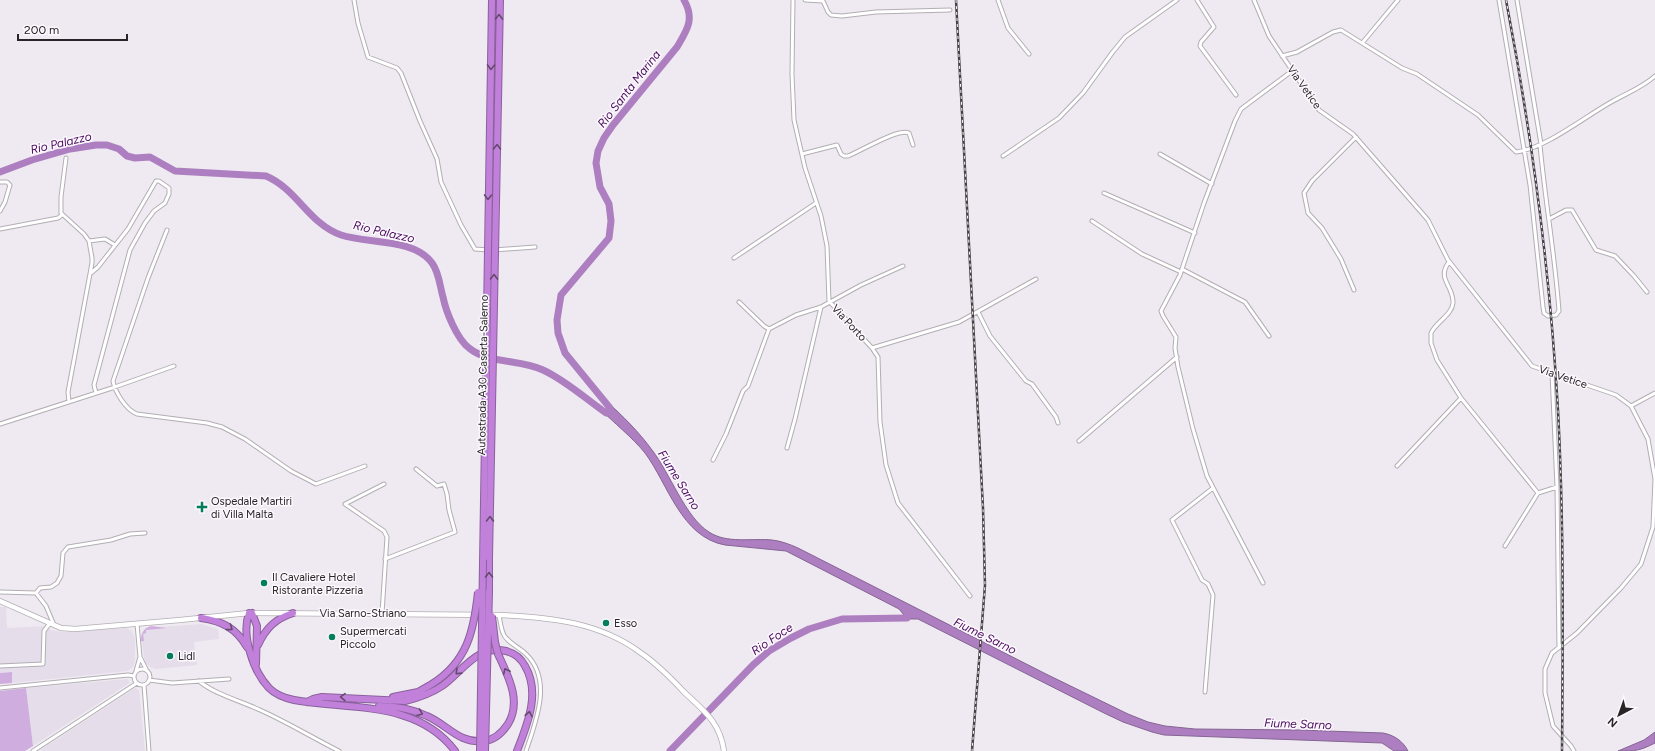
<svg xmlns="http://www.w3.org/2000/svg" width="1655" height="751" font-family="Figtree,sans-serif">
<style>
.built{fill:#e5dde9}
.green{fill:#d0addf}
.water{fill:#ad7fc1;stroke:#856493}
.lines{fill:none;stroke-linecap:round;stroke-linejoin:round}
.river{stroke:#ad7fc1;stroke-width:7}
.street-casing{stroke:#b2aeb4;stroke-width:5}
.secondary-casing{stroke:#b2aeb4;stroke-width:6}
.highway-casing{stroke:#8b619c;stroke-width:8}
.street{stroke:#fff;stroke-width:3}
.secondary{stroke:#fff;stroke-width:4.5}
.highway{stroke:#c181db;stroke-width:6}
.rail-casing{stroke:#444144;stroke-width:2.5}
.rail{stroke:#fcf8fe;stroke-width:1;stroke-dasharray:3;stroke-linecap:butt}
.highway-bridge-casing{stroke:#8b619c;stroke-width:8;stroke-linecap:butt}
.highway-bridge{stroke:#c181db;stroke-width:6}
.oneway{stroke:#654a6f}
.poi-dot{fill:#037d5b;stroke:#fcf8fe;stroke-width:1.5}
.labels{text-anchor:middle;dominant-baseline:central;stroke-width:3;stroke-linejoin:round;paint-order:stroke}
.street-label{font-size:11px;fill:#272527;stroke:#fcf8fe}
.poi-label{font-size:11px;fill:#272527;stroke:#fcf8fe;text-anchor:start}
.water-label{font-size:12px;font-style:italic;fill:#490b5d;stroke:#fcf8fe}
</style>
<rect width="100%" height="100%" fill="#efeaf1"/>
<path class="built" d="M0 607H6L7 628 46 626 50 630 65 632 126 628 132 631 135 639V661L133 667 127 671 12 683V672L0 673Z
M202 624 218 629 219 639 194 642 197 665 156 669 152 668 145 663 141 636 147 628Z
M127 679 130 682 128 684 33 746 26 688Z
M135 688 139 690 145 751H39Z"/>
<path class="green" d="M151 626 167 628 146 630V633L143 634 144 641H141C141 633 144 628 151 626Z
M12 672V683L0 684V673Z
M26 688 33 746 25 751H0V691Z"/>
<path class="water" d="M606 401C622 415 639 432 652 450 670 473 685 517 709 532 727 544 752 538 772 540 781 541 789 544 798 548L1046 674 1128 714 1148 722 1165 726 1195 729 1299 730 1383 733C1394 735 1403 741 1408 751H1394L1382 743 1164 735 1152 732 1123 722 1104 713 918 619H898L904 615 899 609 786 551 725 545C681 537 668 484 645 453 633 438 613 422 599 408L600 407 607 410 608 407Z
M1655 732V743C1639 751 1636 751 1618 751L1644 740Z"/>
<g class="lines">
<path class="river" d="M0 172 32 160 70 149 96 145H107L119 149 127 156 135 158 150 157 175 171 266 176C297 189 309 224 341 235 368 244 414 238 432 263 439 272 440 287 443 297 446 312 457 339 469 348 488 364 521 359 543 370 565 380 586 399 606 413
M610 408 565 353 558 333 557 320 561 295 609 238 611 221 609 204 600 187 596 163 598 151 604 138 613 125 677 47C687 30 695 19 684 0
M670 751 753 665 769 651 791 638 809 629 842 619 907 618"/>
<g class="street-casing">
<path id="street" d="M354 0 358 23 368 57 397 68 401 73 420 121 437 159 441 182 461 225 475 249 489 250
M793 0 792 74 794 120 805 168 821 216 827 246 829 301 872 348 878 357 880 422 886 465 898 503 970 596
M805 0 823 1 828 12 831 15 842 16 876 12 950 10
M998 0 1008 28 1029 54
M1197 0 1214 27 1201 42 1200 46 1236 95
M1254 0 1269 36 1319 110 1353 134 1428 220 1448 260 1532 366 1616 395 1631 406 1648 439 1655 479 1653 527 1641 564 1621 588 1577 633 1552 653 1545 669V693L1553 726 1571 746 1574 751
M1499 0 1530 185 1543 307 1544 313 1548 316 1556 315 1559 311C1555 255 1545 200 1540 145
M1517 0 1541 144
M1363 42 1398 0
M1282 56 1297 52 1333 32 1341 30 1402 68 1417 74 1478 115 1516 152C1545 149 1587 115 1613 101 1627 93 1643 87 1655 76
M802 154 837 145 841 154 844 156H848C861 151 898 128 909 133L913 145
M1160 154 1212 184
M1003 156 1059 118 1083 93 1112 53 1125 37 1177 0
M66 158 61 197V213L84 234 89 241 92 258V263L68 392 69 402
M0 182H7L10 185 5 202 0 211
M1104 193 1195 233
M1549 219 1566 210H1572L1596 250 1615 256 1634 276 1647 292
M1092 221 1142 254 1181 272
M0 229 58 218 62 215
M167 230 148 278 113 381C115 392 126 410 137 414L207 423 222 427 245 439 291 471 316 484 365 466
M89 241 105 239 115 245
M494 250 535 247
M734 258 816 203
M1449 262C1436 279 1454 286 1453 303 1452 315 1436 322 1431 333V343L1437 360 1461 398 1538 493 1505 546
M1182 269 1245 302 1269 336
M91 273 98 267 128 229 156 181H159L169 188V194L165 203 154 211 145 223 130 250 94 385 96 393
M1354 290 1341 259 1322 228 1308 213 1304 193 1312 181 1356 137
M739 302 764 326 769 329
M978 312 990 336 1026 381 1032 384 1056 417 1058 423
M872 348 959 322 1036 279
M1552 373 1557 487 1559 648
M1631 406 1655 393
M0 424 112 388 174 366
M1079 441 1177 357
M787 448 795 419 821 307 861 285 903 266
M713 460 726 434 743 391 748 386 769 329 796 315 821 307
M1397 466 1461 398
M1538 493 1557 487
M385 559 455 532 449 510 447 494 444 484 437 486 416 469
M1263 583 1207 476 1193 429 1178 367 1175 348 1176 337 1163 316 1161 311 1180 275 1204 203 1235 121 1241 109 1292 71
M0 592 36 593 46 606 54 625
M36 593 40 588 51 587 57 583 61 576 63 553 68 547 111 540 130 534 145 533
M382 613 387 537 384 531 345 504 384 484
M499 615C500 621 501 628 503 633 506 642 519 647 526 654 553 680 536 721 526 751
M140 657 146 669
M0 666 43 664 44 631 50 623
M134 677a8 8 0 1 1 16 0a8 8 0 1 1-16 0Z
M136 671 140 657 137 624
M149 680 172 683 229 679
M199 681C214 694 241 701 260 710 287 722 313 738 339 751
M144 685 149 751
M0 688 128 675 134 676
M1205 692 1213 595 1208 584 1202 580 1172 520 1213 488
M33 751 137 683"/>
</g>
<g class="secondary-casing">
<path id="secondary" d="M0 601 61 628 75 629 180 620 249 613 499 615C549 617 600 622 641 653 657 664 671 678 684 692 704 711 720 722 724 751"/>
</g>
<g class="highway-casing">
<path id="highway" d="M489 592V558
M249 613C241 635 253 671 269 688 276 695 284 698 294 700 349 710 417 700 455 751
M252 613 257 626 256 664
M201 618C222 621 236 628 247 647
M258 645C266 628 275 619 293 613
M393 697 418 692 432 684
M307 702 313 699 322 697 405 701C418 698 430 694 442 686 462 672 477 644 506 651 514 653 521 658 525 666 541 693 527 725 517 751
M379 706C396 706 412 709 427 716 448 725 459 744 484 741 495 740 502 733 508 724 522 701 508 676 498 654"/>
</g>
<use href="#street" class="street"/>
<use href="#secondary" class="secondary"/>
<use href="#highway" class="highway"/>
<g class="rail-casing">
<path id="rail" d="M956 0 983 508 985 585 972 751
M1506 0C1532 135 1550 272 1558 410 1564 523 1563 637 1562 751"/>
</g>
<use href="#rail" class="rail"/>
<g class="highway-bridge-casing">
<path id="highway-bridge" d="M489 558 500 0
M492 616 495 642 498 654
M432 684C467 662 474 631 478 592
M480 751 492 0
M485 751 489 592"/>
</g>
<use href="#highway-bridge" class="highway-bridge"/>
</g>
<defs><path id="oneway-chevron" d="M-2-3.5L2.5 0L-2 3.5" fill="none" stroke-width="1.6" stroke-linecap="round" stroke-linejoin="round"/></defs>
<g class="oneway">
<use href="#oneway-chevron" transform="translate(499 17) rotate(-89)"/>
<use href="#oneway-chevron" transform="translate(491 67) rotate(91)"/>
<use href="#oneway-chevron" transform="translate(497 147) rotate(-89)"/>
<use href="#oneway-chevron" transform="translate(488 197) rotate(91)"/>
<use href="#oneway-chevron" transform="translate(494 277) rotate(-89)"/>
<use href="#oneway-chevron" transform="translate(490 519) rotate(-89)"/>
<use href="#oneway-chevron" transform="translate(489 575) rotate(-90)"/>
<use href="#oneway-chevron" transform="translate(230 628) rotate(36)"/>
<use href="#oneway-chevron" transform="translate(506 671) rotate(-115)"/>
<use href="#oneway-chevron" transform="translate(458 672) rotate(136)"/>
<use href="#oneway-chevron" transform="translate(343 697) rotate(-179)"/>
<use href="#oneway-chevron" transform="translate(420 713) rotate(21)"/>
<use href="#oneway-chevron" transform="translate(529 714) rotate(-79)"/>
</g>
<g class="poi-dot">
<path d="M200 501h4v4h4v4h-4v4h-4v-4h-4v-4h4z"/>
<circle cx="264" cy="583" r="4"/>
<circle cx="606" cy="623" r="4"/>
<circle cx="332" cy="637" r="4"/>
<circle cx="170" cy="656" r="4"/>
</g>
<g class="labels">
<g class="street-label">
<text transform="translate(1304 87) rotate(55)">Via Vetice</text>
<text transform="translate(849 323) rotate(47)">Via Porto</text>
<text transform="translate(483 375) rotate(-89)">Autostrada A30 Caserta-Salerno</text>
<text transform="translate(1563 377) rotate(19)">Via Vetice</text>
<text x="363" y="613">Via Sarno-Striano</text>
</g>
<g class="poi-label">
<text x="211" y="501">Ospedale Martiri<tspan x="211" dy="13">di Villa Malta</tspan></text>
<text x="272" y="577">Il Cavaliere Hotel<tspan x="272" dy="13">Ristorante Pizzeria</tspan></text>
<text x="614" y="623">Esso</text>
<text x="340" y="631">Supermercati<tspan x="340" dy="13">Piccolo</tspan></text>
<text x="178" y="656">Lidl</text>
</g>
<g class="water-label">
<text transform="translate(629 89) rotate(-52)">Rio Santa Marina</text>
<text transform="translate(61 143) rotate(-13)">Rio Palazzo</text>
<text transform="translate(384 232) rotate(13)">Rio Palazzo</text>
<text transform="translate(679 480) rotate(58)">Fiume Sarno</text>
<text transform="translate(985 636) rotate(26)">Fiume Sarno</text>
<text transform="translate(772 639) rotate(-34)">Rio Foce</text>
<text transform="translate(1298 724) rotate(2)">Fiume Sarno</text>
</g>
</g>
<g transform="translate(1619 715) rotate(221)" stroke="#fcf8fe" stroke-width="3" paint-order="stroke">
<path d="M0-3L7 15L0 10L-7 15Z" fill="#272527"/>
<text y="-6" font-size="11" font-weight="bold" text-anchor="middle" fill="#272527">N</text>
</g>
<path d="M18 34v6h109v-6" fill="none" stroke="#272527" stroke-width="2"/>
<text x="24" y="34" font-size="12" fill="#272527" stroke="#fcf8fe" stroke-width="3" paint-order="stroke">200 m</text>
</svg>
